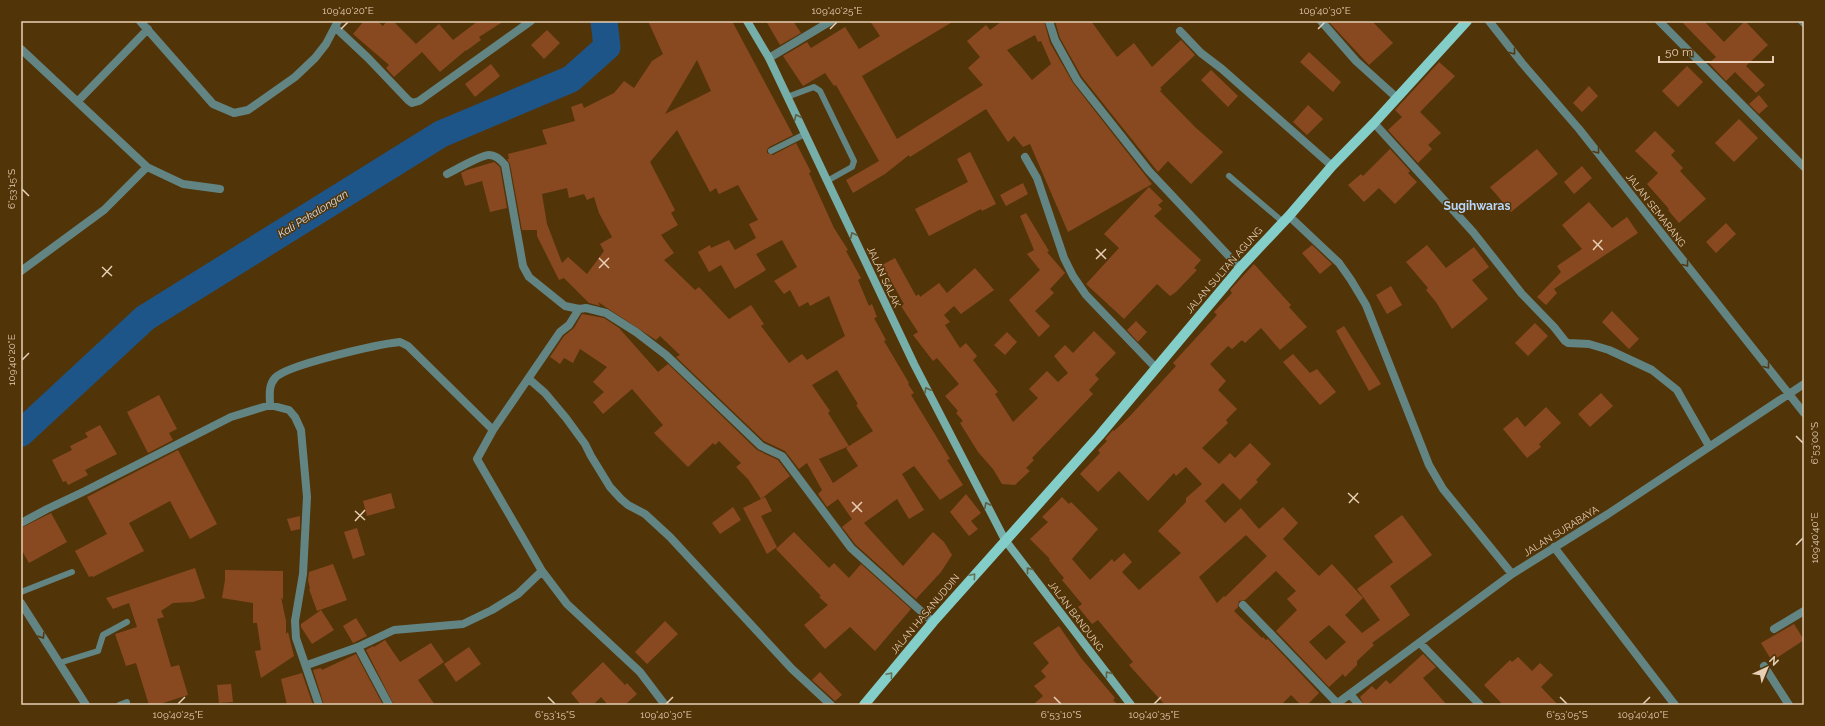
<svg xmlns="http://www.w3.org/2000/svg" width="1825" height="726" font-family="Raleway,sans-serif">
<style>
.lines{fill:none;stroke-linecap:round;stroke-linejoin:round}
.river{stroke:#1e5588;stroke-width:27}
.building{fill:#894920;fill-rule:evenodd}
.service{stroke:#628583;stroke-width:6}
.minor{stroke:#628583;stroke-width:8}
.tertiary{stroke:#628583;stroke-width:8}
.secondary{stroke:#76aeaa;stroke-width:8}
.primary{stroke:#83cec9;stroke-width:10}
.oneway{stroke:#53380f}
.oneway2{stroke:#5f5f41}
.oneway3{stroke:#667256}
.ticks{fill:none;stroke:#e6cfb4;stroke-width:1.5}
.labels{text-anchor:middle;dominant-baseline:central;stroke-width:3;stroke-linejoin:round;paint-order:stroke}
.street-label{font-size:10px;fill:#e6cfb4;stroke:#523409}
.water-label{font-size:11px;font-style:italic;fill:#d2e0f0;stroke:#523409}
.quarter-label{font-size:12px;font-weight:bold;fill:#b7d8fb;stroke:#523409}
.neatline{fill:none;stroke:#e6cfb4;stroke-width:1.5}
.ticks-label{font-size:10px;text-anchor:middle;fill:#e6cfb4}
</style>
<rect width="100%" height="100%" fill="#523409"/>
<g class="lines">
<path class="river" d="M21 433 145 318 441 134 571 79 607 47 604 21"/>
</g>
<path class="building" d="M364 21H377L383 26 387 21H393L416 44 439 24 453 40 478 21H504L479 37 481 40 466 51V50L440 72 422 52 394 77 386 68 389 65 353 34Z
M648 21H732L793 135 769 147 767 150V153L773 155 796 143 811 172 809 173 834 228 848 250 846 251 861 278 858 280 869 306 872 304 877 317 874 318 886 340 884 341 909 383 908 384 914 393 911 395 950 459 947 460 963 485 940 500 914 466 902 474 924 510 909 519 897 499 864 523 903 566 933 532 944 542 952 555 941 572 916 599 855 544 842 527 852 519 838 499 827 507 818 494 822 490 807 463 799 469 785 451 764 441 676 357 680 355 660 336 656 340 598 302 600 306 589 303 564 278 559 280 537 236V230H522L510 164 507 159H509L508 154 547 144 542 130 575 121 571 107 582 103 584 108 614 93 624 81 634 88 652 61 663 54ZM697 60 711 91 665 114ZM677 130 710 192 716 188 719 194 738 185 758 220 749 224 756 238 735 250 729 240 711 248 710 245 698 252 709 272 721 265 735 289 766 270 756 254 782 240 797 267 774 281 784 294 790 290 799 307 808 302 810 306 829 296 845 336 807 360 802 354 789 363 761 326 764 324 751 305 729 319 699 287 695 290 664 260 674 253 661 235 678 225 671 213 675 210 650 162ZM567 188 569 198 584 194 587 200 594 197 599 213 612 237 600 244 604 251 587 274 568 257 562 263 547 224 542 194ZM837 370 858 404 856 405 873 431 846 448 858 466 833 483 819 459 849 446 828 413 830 411 812 385Z
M766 21H793L801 33 780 45Z
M870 21H954L862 76 897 139 983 85 968 68 980 57 967 41 986 25 990 30 1002 21H1044L1050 43 1073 83 1152 184 1068 232 1030 144 1023 147 1014 136 1008 142 986 109 910 157 909 155 885 174 853 193 846 180 879 161 836 85 834 86 825 73 803 86 783 56 807 42 811 48 845 27 859 49 880 36ZM1035 35 1038 42 1041 41 1051 64 1032 80 1007 50Z
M1055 21H1091L1117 57 1134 43 1152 67 1181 40 1195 55 1160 88 1162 89 1160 91 1194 126 1223 152 1191 184 1168 161 1158 172 1082 77 1060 38Z
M1328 21H1372L1393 43 1369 65Z
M1681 21H1704L1724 42 1745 21 1768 45 1746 66 1765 85 1756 93 1735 72 1726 81 1709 63 1716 57Z
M547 30 560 43 544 59 531 45Z
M1309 52 1341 82 1333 92 1300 62Z
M1439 62 1455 76 1420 112 1441 133 1428 145 1432 149 1418 163 1388 130 1402 117 1395 110Z
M491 64 500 76 475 97 465 84Z
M1687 66 1703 82 1678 107 1662 91Z
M1211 70 1238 96 1228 107 1201 80Z
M1589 86 1598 96 1582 112 1573 103Z
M1759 95 1768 106 1759 114 1749 104Z
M1308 105 1323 119 1307 135 1293 122Z
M1739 119 1758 138 1734 162 1715 143Z
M1655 131 1675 151 1671 155 1683 168 1680 171 1706 199 1679 223 1668 210 1669 209 1647 184 1658 173 1635 151Z
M1390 149 1410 171 1408 173 1417 182 1395 204 1379 188 1364 202 1348 185 1361 174 1363 176Z
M1537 149 1558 174 1511 212 1490 187Z
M970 152 996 204 982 211 981 209 929 236 915 209 968 182 957 159Z
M494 162 500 167 507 208 490 212 482 181 465 186 461 173 467 170Z
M1582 166 1592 178 1574 194 1564 182Z
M1023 183 1028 194 1006 206 1000 195Z
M1149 187 1163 201 1158 205 1162 209 1154 216 1201 260 1194 268 1197 270 1176 292 1170 296 1157 284 1124 319 1086 284 1119 248 1104 234Z
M1589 202 1612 228 1627 217 1638 233 1554 289 1557 293 1546 305 1537 297 1561 272 1557 266 1582 249 1562 225Z
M1026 213 1049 251 1047 252 1065 273 1050 289 1054 293 1035 311 1050 326 1039 337 1009 300 1040 270 1027 254 1034 250 1020 216Z
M1726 223 1736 234 1716 253 1706 242Z
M1312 245 1332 264 1320 274 1302 253Z
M1427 245 1446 268 1474 247 1489 267 1472 280 1488 299 1452 329 1436 302 1426 290 1428 288 1406 262Z
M895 258 916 296 919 294 920 297 939 283 947 293 975 268 994 290 961 314 954 306 944 315 950 322 945 325 960 348 966 343 977 356 973 360 998 392 995 394 1013 422 1038 398 1029 389 1047 371 1058 382 1068 373 1054 356 1065 345 1073 353 1094 331 1116 353 1095 375 1099 379 1089 390 1093 394 1032 458 1034 460 1026 468 1030 471 1015 485 1002 484 993 469 978 452 960 423 963 421 956 413 958 411 945 396 959 384 937 358 933 361 913 335 918 332 901 306 904 304 882 265Z
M1254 264 1291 305 1289 307 1307 327 1280 350 1261 328 1245 343 1242 340 1232 349 1228 346 1210 364 1226 381 1218 390 1237 409 1226 420 1228 423 1202 448 1219 464 1230 453 1235 458 1250 443 1271 464 1256 480 1258 482 1240 500 1223 483 1205 501 1225 523 1241 508 1259 529 1283 507 1298 523 1283 539 1319 576 1332 564 1363 598 1345 615 1362 633 1380 620 1357 589 1393 562 1374 536 1402 515 1432 555 1390 586 1410 615 1372 643 1374 645 1357 661V665L1345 677 1343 674 1329 687 1276 631 1297 610 1287 599 1296 591 1276 571 1245 600 1239 601 1238 607 1234 611 1262 638 1263 637 1266 640 1268 639 1319 693 1307 705H1301L1291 695 1281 705H1165L1129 665 1133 662 1098 620 1092 624 1078 607 1082 604 1062 580 1064 578 1049 560 1050 559 1030 539 1048 522 1042 517 1062 497 1069 504 1071 502 1098 529 1072 559 1090 580 1112 559 1114 562 1124 553 1132 562 1122 572 1139 590 1181 553 1158 531 1186 502V498L1202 484 1186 467 1176 476 1174 473 1148 501 1119 471 1098 492 1080 474 1100 453 1098 450 1107 441 1105 439 1113 430 1114 431 1130 416 1176 366 1173 363 1217 315 1214 312 1232 293 1230 290ZM1246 535 1267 556 1225 597 1224 596 1217 603 1199 577ZM1329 625 1346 642 1326 660 1309 642Z
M1391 286 1402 305 1387 314 1376 295Z
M1612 311 1639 339 1629 349 1602 322Z
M582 314 604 318 619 328 658 372 668 364 757 450 778 460 790 476 761 499 748 479 736 467 741 463 719 441 715 445 713 443 688 467 654 433 663 425 632 389 603 414 593 402 604 392 593 382 607 367 580 349 573 363 564 358 560 364 550 357 564 336 574 328Z
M1136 321 1147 332 1138 342 1127 330Z
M1535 323 1548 336 1528 356 1515 343Z
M1344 326 1381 384 1369 391 1336 331Z
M1007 332 1017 342 1005 355 994 345Z
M1293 354 1310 373 1317 369 1336 392 1320 405 1283 362Z
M1601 393 1613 406 1590 427 1578 414Z
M159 395 177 429 169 433 173 440 148 453 127 412Z
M1546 407 1561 423 1539 444 1541 447 1527 458 1503 429 1517 417 1525 427Z
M100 425 117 454 85 470 88 475 68 485 66 481 63 482 52 460 72 450 70 446 88 437 85 433Z
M178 450 217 524 190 539 170 501 129 523 144 551 93 577 92 576 89 577 75 551 107 534 87 497Z
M391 493 395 508 367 516 363 501Z
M966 494 981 513 971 521 978 529 969 536 950 512Z
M765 497 772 511 761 516 777 547 767 554 743 508Z
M733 507 741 520 720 534 712 523Z
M51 513 67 542 29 563 21 549V528Z
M300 516V529L291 531 287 519Z
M357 528 365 555 353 559 344 532Z
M794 532 829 568 834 563 849 578 861 564 911 609 875 651 850 627 825 649 804 625 828 605 819 597 821 596 776 549Z
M333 564 347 600 317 611 309 589H310L308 580 309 572Z
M195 568 205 598 193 602 173 603 161 611 164 617 157 619 171 667 179 665 188 695 157 705H149L136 663 126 666 115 634 137 627 129 603 113 609 106 598Z
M225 570 283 571V600L281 597 286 621V634L288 632 294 656 261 678 255 651 261 650 257 623H253V603L222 598 225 580Z
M321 610 334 630 312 644 301 627V624Z
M356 618 367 636 353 643 343 626Z
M665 621 678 634 647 664 635 652Z
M1794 624 1804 640 1772 661 1761 643Z
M1059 626 1081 658 1115 698 1113 700 1118 705H1033L1043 696 1034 686 1046 677 1041 671 1049 663 1033 643Z
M385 640 400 662 431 643 444 662 418 680 435 705H394L366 650 373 646 374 647Z
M469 647 481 664 456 682 444 664Z
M356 654 383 705H324L313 670 321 668 322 670Z
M1423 654 1436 667 1423 678 1447 705H1364L1360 697 1372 686 1376 690 1386 680 1390 684Z
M1518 657 1532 671 1540 663 1553 675 1541 687 1558 705H1503L1484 685 1510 660 1512 662Z
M603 662 625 685 627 683 637 694 625 705H608L601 697 593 705H581L571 693Z
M820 672 842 695 835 701 812 680Z
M302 673 313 705H287L281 679Z
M231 684 233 702 219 703 217 685Z"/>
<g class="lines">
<path class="service" d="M787 97 814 87 820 91 854 161 852 167 827 181
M771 151 805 134
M1229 176 1283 222
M21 592 72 572
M59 663 98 651 103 635 127 622
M119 705 127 702"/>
<path class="minor" d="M140 21 213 104 234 113 248 110 295 77 315 58 326 44 338 21
M1049 21 1055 40 1077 80 1149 171 1240 268
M1321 21 1356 61 1396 97
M1489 21 1522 63 1579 129 1804 413
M1659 21 1804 167
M1802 21 1804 23
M335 27 368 58 408 100 412 103 419 101 531 21
M1180 31 1201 53 1222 69 1332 166
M21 49 147 167 104 210 21 271
M769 58 831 21
M78 101 148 29
M1374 123 1473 232 1522 294 1554 327 1565 341 1568 343 1589 344 1609 350 1652 370 1677 390 1709 446
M1025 157 1037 178 1064 258 1073 276 1086 295 1156 368
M147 167 183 184 220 189
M447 174C455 170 481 155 489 155 496 155 501 160 505 165L523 266 529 277 565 306 579 309 586 308 606 313 636 332 666 355 761 446 782 456 851 548 933 622
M1289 216 1339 263 1351 280 1366 305 1429 465 1443 489 1512 574
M529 379 545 393 566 418 585 444 591 456 610 487 621 499 628 505 645 514 670 537 792 669 831 705
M270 405C270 395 268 386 275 378 286 365 379 344 400 342L408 346 493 430
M21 523 47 509 85 491 231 417 270 405 289 410 295 417 301 430 307 497 303 574 295 621 296 638 319 705
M1554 547 1675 705
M542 571 567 604 640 672 665 705
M1243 605 1337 703
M1774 629 1804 611
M1420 643 1480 705
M358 647 389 705
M307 665 358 647 394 630 463 624 492 610 518 594 542 571 477 459 493 430 560 332 569 325 579 309
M1764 666 1789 705
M1350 694 1359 705
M1335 705 1512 574 1608 514 1804 384"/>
<path class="tertiary" d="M21 603 86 705"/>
<path class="secondary" d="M747 21 769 58 914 364 1005 540 1131 705"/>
<path class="primary" d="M864 705 933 622 1099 436 1240 268 1289 216 1332 166 1374 123 1467 21"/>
</g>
<defs><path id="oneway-chevron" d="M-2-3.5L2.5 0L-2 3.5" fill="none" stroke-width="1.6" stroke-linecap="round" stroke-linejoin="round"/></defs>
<g class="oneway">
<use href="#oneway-chevron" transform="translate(1513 52) rotate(52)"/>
<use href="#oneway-chevron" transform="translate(1597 151) rotate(52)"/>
<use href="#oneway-chevron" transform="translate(1686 264) rotate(52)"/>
<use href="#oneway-chevron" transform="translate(1767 366) rotate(52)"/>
<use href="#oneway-chevron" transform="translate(42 636) rotate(58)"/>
</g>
<g class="oneway2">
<use href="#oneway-chevron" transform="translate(797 117) rotate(-115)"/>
<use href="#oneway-chevron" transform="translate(853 235) rotate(-115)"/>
<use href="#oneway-chevron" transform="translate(927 390) rotate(-117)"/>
<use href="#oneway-chevron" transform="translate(987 505) rotate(-117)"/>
<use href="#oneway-chevron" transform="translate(1029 570) rotate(-128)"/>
<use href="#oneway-chevron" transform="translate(1108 674) rotate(-127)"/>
</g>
<g class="oneway3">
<use href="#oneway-chevron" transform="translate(973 576) rotate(-49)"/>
<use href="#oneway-chevron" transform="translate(890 675) rotate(-49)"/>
</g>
<path class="ticks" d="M341 29 348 22M830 29 837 22M1318 29 1325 22M22 189 29 196M1593 240 1603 250M1096 249 1106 259M1593 250 1602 240M599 258 609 268M1096 259 1106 249M102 267 112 276M599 268 609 258M102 277 112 266M22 360 29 353M1796 436 1803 443M1348 493 1359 503M852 502 862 512M1349 503 1358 493M355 511 365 520M852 512 862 502M355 521 365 510M1796 545 1803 538M548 697 555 704M1054 697 1061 704M1560 697 1567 704M178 704 185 697M666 704 673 697M1154 704 1161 697M1643 704 1650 697"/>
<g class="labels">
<g class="street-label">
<text transform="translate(1656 210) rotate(52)">JALAN SEMARANG</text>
<text transform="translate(1224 270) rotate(-49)">JALAN SULTAN AGUNG</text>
<text transform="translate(884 277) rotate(65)">JALAN SALAK</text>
<text transform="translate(1561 531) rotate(-32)">JALAN SURABAYA</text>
<text transform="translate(925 614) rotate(-50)">JALAN HASANUDDIN</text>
<text transform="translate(1076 616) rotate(53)">JALAN BANDUNG</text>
</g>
<g class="water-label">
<text transform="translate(313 214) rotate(-32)">Kali Pekalongan</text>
</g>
<g class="quarter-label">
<text x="1477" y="206">Sugihwaras</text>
</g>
</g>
<rect width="1825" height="726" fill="none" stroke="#523409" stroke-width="44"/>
<g transform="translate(1767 668) rotate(44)" stroke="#523409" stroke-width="3" paint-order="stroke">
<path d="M0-3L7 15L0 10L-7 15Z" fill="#e6cfb4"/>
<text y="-6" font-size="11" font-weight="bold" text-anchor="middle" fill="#e6cfb4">N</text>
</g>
<path d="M1659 56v6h114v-6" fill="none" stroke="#e6cfb4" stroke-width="2"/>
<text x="1665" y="56" font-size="12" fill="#e6cfb4" stroke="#523409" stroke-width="3" paint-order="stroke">50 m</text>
<rect x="22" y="22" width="1781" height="682" class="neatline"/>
<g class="ticks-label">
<text x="348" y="14">109°40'20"E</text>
<text x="837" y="14">109°40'25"E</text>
<text x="1325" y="14">109°40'30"E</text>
<text transform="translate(11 189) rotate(-90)" y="4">6°53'15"S</text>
<text transform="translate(11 360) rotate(-90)" y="4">109°40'20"E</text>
<text transform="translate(1814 443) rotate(-90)" y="4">6°53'00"S</text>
<text transform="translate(1814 538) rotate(-90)" y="4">109°40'40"E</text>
<text x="178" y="718">109°40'25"E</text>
<text x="555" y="718">6°53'15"S</text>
<text x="666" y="718">109°40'30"E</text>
<text x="1061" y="718">6°53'10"S</text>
<text x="1154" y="718">109°40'35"E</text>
<text x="1567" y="718">6°53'05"S</text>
<text x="1643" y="718">109°40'40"E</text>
</g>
</svg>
